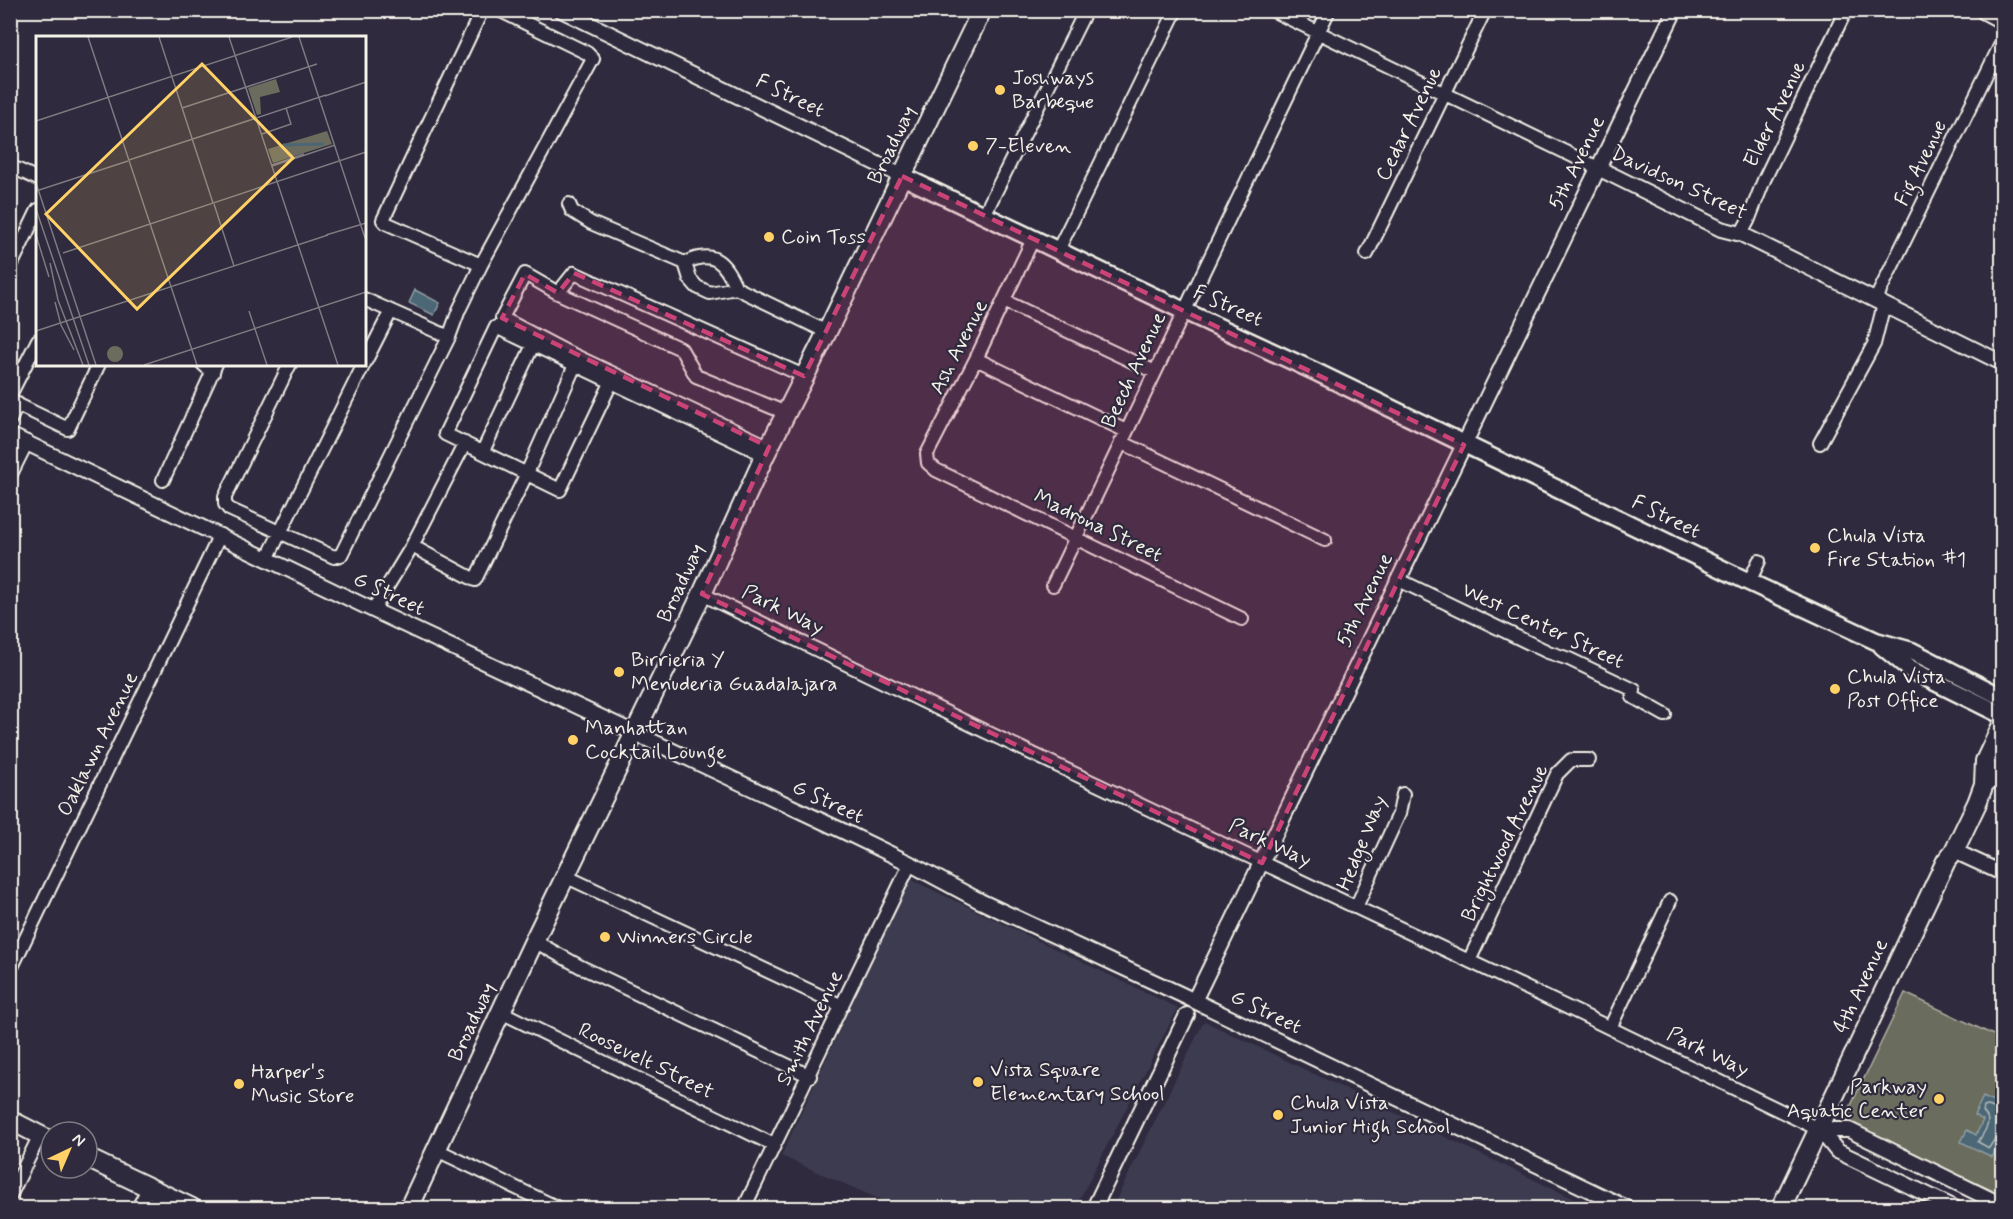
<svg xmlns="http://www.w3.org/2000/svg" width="2013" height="1219" font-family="Mynerve,sans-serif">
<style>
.built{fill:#3c3a50}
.green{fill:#6b6c5d;stroke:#b0aea2;stroke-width:1.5}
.water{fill:#4c6675;stroke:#8f9ea3;stroke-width:1.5}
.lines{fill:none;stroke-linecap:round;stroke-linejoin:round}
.shore{stroke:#b1b9ba;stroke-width:1.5}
.minor-casing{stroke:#f4f1e8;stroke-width:16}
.tertiary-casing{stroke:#f4f1e8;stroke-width:18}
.secondary-casing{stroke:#f4f1e8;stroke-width:21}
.primary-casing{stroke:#f4f1e8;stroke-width:22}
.minor{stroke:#2f2a3d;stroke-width:12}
.tertiary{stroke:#2f2a3d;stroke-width:14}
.secondary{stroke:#2f2a3d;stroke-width:16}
.primary{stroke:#2f2a3d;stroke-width:18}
.marked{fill:#cc4377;fill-opacity:0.2;stroke:#cc4377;stroke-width:4.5;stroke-dasharray:12 8;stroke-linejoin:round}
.poi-dot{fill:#ffd166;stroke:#2f2a3d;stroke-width:2}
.labels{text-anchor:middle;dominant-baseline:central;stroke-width:4.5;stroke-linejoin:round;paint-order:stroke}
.poi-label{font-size:21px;fill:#f4f1e8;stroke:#2f2a3d;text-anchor:start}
.street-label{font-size:21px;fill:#f4f1e8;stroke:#2f2a3d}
.inset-river{fill:none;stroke:#4c6675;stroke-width:3}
.inset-road{fill:none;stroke:#7e7a81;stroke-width:1.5}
.view{fill:#ffd166;fill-opacity:0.15;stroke:#ffd166;stroke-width:3}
.inset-edge{fill:none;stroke:#f4f1e8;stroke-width:3}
</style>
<rect width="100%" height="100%" fill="#2f2a3d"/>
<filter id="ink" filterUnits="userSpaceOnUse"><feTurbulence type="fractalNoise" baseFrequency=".0167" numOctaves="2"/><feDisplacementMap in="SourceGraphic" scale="12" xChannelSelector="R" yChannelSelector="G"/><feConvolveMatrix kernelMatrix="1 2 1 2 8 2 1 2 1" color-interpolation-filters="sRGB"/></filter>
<g filter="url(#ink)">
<path class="built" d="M910 879 1178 1008 1075 1208H899L781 1156Z
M1204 1021 1593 1208H1112Z"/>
<path class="green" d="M1905 993 2002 1039V1195L1843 1122Z"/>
<path class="water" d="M415 290 440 303 434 315 409 303Z
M1983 1097 2002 1106V1136L1992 1157 1961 1142 1967 1130 1976 1135 1983 1120 1974 1115Z"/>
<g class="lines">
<path class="shore" d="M2002 1111 1988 1106 1984 1107 1983 1112C1994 1121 1984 1132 1978 1142L1989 1148 1996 1137 2002 1135"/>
<g class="minor-casing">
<path id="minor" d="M1272 10 1598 168
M10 166 38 179
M569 204 572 211 591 223 685 263C714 249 725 262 736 288
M984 215 1086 10
M1741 234 1748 221 1764 180 1846 10
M1033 239 976 359 927 454 928 463 936 470 1242 619
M1058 250 1176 10
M1367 254 1485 10
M685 263 690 279 697 287 710 293 736 288 827 332
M481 265 386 223 383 220 482 10
M10 268 38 210
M558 293 574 273 804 376
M364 299 449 337
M1004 301 1155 372
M1875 301 2002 42
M976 359 1126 431
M203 364 213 373
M290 364 225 497V504L229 509 334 557 341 555 449 337 459 310 481 265 593 59 587 53 499 10
M364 364 391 311
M611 383 560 490 445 434 496 327 765 455
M10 395 38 340
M10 401 68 429 99 364
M10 420 18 404
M1121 442 1325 540
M1820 443 1874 344 1884 304
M770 447 567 352 502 318 525 274 558 293 681 349 696 376 786 413
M483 451 533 345
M10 476 27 442
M163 480 216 364
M412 546 475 580 527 473 575 365
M267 559 364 364
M1397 579 1548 652 1569 659 1634 690 1633 697 1665 715
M1749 582 1759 561
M1053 585 1329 10
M702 594 976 727 1583 1015 1820 1130
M373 610 412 546 465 443
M565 876 842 1006
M1356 907 1399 814 1403 794
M534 941 581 967 810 1076
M1469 961 1557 774 1571 760H1589
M10 971 220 535
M501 1012 774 1145
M1610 1028 1670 901
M437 1150 558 1208
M10 1196 40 1135
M138 1208 149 1187
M744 1208 910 864"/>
</g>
<g class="tertiary-casing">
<path id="tertiary" d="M561 10 902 176
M1598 168 1721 229 1741 234 2002 363
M10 435 373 610 843 831 907 862 980 901 1180 994 1627 1208
M1954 851 2002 873
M1194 1001 1675 10
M1820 1130H1849L2002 1205
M1820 1130 1837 1151 1955 1208
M1094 1208 1187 1015"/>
</g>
<g class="secondary-casing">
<path id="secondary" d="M902 176 1184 311 1314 371 1749 582 1876 641 1912 651 2002 697
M1882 646 1911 670 2002 715"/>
</g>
<g class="primary-casing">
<path id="primary" d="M1985 10 2002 19
M1984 784 2002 768
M10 1120 51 1141
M87 1158 192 1208
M409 1208 534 941 702 594 765 455 827 332 982 10
M1781 1208C1836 1093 1890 977 1946 861L1954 851 1977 803 1984 784 1985 761 2002 725"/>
</g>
<use href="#minor" class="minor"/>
<use href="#tertiary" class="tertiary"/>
<use href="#secondary" class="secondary"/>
<use href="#primary" class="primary"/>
</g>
</g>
<path class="marked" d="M902 176 1464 445 1262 863 702 594 769 447 502 318 525 274 558 293 574 273 804 376Z"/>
<g class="poi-dot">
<circle cx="1000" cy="90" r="6"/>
<circle cx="973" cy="146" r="6"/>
<circle cx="769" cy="237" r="6"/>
<circle cx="1815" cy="548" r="6"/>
<circle cx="619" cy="672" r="6"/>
<circle cx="1835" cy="689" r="6"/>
<circle cx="573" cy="740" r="6"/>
<circle cx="605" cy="937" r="6"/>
<circle cx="978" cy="1082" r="6"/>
<circle cx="239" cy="1084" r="6"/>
<circle cx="1939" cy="1099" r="6"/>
<circle cx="1278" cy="1115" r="6"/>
</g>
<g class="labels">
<g class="poi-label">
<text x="1012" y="78">Joshways<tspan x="1012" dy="24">Barbeque</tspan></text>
<text x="985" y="146">7-Eleven</text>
<text x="781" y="237">Coin Toss</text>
<text x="1827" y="536">Chula Vista<tspan x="1827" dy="24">Fire Station #1</tspan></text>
<text x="631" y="660">Birrieria Y<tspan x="631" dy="24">Menuderia Guadalajara</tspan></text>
<text x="1847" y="677">Chula Vista<tspan x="1847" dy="24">Post Office</tspan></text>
<text x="585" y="728">Manhattan<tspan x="585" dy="24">Cocktail Lounge</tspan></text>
<text x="617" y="937">Winners Circle</text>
<text x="990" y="1070">Vista Square<tspan x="990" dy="24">Elementary School</tspan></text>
<text x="251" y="1072">Harper's<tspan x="251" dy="24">Music Store</tspan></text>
<text x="1927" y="1087" text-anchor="end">Parkway<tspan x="1927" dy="24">Aquatic Center</tspan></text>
<text x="1290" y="1103">Chula Vista<tspan x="1290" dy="24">Junior High School</tspan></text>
</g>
<g class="street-label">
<text transform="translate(790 96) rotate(26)">F Street</text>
<text transform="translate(1775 114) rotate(-64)">Elder Avenue</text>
<text transform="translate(1409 124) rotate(-64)">Cedar Avenue</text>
<text transform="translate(892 145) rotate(-64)">Broadway</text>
<text transform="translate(1577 163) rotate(-64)">5th Avenue</text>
<text transform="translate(1921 163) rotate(-64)">Fig Avenue</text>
<text transform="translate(1679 183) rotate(25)">Davidson Street</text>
<text transform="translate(1228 306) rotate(24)">F Street</text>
<text transform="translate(959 347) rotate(-63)">Ash Avenue</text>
<text transform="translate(1134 370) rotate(-65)">Beech Avenue</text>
<text transform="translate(1666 517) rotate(26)">F Street</text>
<text transform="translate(1098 526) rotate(26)">Madrona Street</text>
<text transform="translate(681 583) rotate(-65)">Broadway</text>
<text transform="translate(389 594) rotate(25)">G Street</text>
<text transform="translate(1365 600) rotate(-64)">5th Avenue</text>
<text transform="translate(783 610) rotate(26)">Park Way</text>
<text transform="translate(1543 626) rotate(25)">West Center Street</text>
<text transform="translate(98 744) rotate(-64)">Oaklawn Avenue</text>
<text transform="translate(828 802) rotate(25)">G Street</text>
<text transform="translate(1270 843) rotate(25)">Park Way</text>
<text transform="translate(1362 843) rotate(-68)">Hedge Way</text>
<text transform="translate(1505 843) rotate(-64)">Brightwood Avenue</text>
<text transform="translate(1861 986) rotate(-65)">4th Avenue</text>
<text transform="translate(1266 1012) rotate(26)">G Street</text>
<text transform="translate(472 1022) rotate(-65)">Broadway</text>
<text transform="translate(810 1028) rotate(-64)">Smith Avenue</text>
<text transform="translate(1708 1052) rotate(26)">Park Way</text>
<text transform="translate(646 1061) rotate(26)">Roosevelt Street</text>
</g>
</g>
<g transform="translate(36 36)">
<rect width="330" height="330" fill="#2f2a3d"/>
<path d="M240 43 244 56 224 61 225 78 221 79 212 52ZM291 95 296 108 237 127 232 113ZM71 318a8 8 0 1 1 16 0a8 8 0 1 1-16 0Z" fill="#6b6c5d"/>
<path class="inset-river" d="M247 109 288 108"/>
<path class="inset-road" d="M52 1 161 329M123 1 177 167M193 1 302 329M263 1 329 202M289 60 330 46M146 72 281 28M0 85 256 1M226 98 255 88 250 72M93 124 290 59M236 129 268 118M236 130 299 109M0 147 60 329M0 155 92 125M178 168 198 230M0 173 53 329M0 199 13 241M290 199 330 187M27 217 330 116M14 227 22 264 47 329M19 266 25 289 38 314M213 275 231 329M0 295 292 199M108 329 330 256"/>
<path class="view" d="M166 28 257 122 101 273 10 178Z"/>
<rect width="330" height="330" class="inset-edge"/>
</g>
<rect width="2013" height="1219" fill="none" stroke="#2f2a3d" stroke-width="36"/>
<rect x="18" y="18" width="1977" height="1183" fill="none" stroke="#f4f1e8" stroke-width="2" filter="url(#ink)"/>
<g transform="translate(69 1150) rotate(44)"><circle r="28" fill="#2f2a3d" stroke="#7e7a81" stroke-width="1.5"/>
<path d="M0-4.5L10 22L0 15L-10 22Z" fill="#ffd166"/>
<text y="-9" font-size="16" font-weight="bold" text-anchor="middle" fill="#f4f1e8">N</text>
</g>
</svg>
